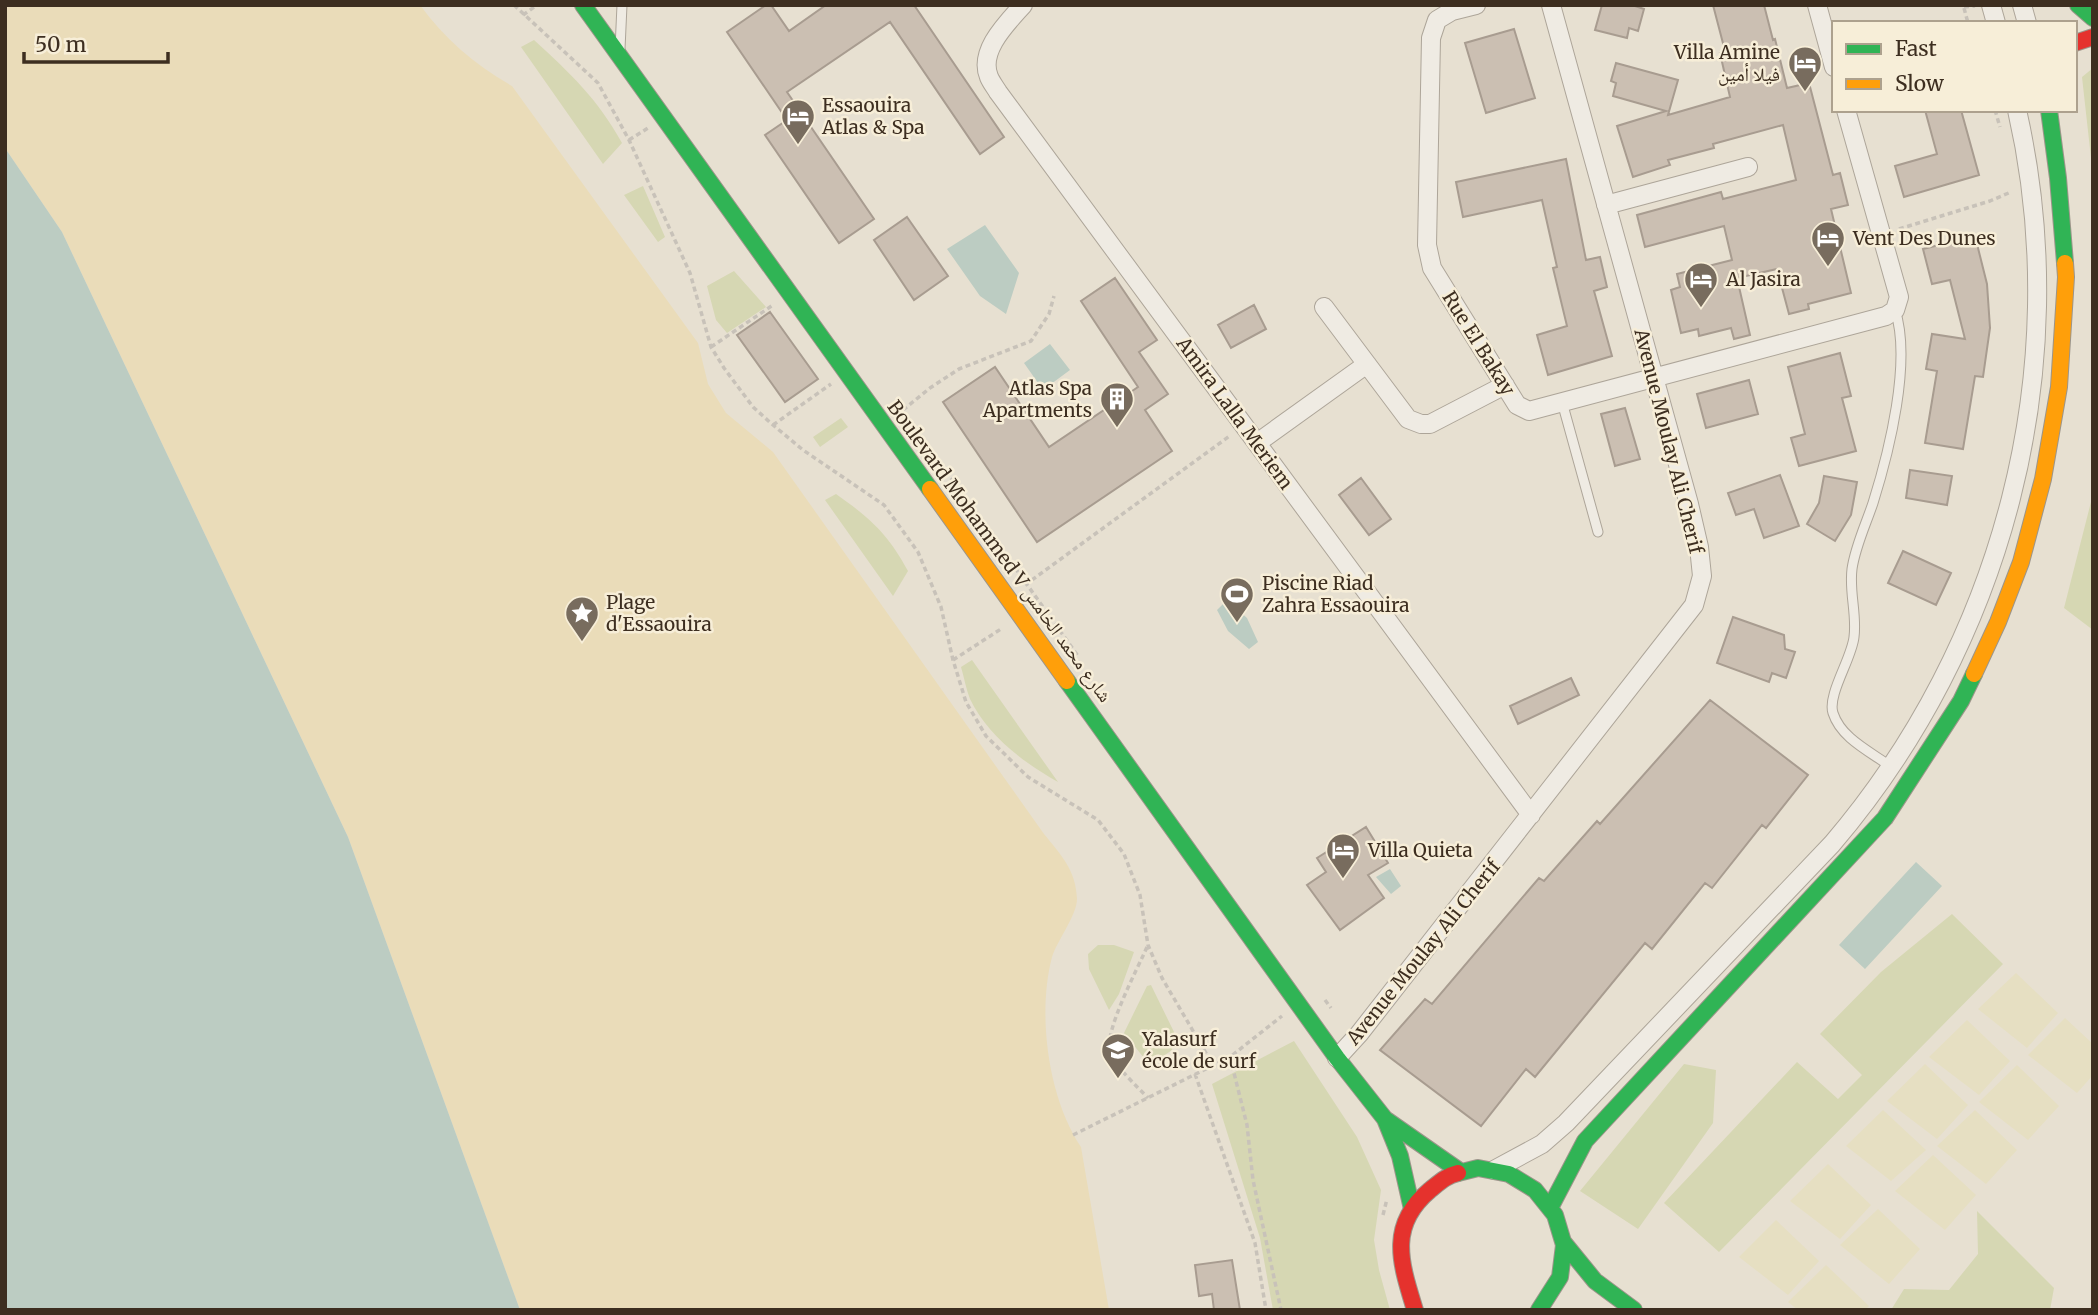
<svg xmlns="http://www.w3.org/2000/svg" width="2098" height="1315" font-family="Merriweather,'Noto Naskh Arabic',serif">
<style>
.farmland{fill:#e6dfc2}
.green{fill:#d6d7b3}
.sand{fill:#eadcb9}
.water{fill:#bcccc2}
.building{fill:#cbbfb2;stroke:#a89c90;stroke-width:2}
.lines{fill:none;stroke-linecap:round;stroke-linejoin:round}
.lane-casing{stroke:#ada599;stroke-width:11}
.street-casing{stroke:#ada599;stroke-width:20}
.fast-casing{stroke:#9c958a;stroke-width:18}
.slow-casing{stroke:#9c958a;stroke-width:18}
.jam-casing{stroke:#9c958a;stroke-width:18}
.path{stroke:#c8c2b9;stroke-width:3.5;stroke-dasharray:5 3.5;stroke-linecap:butt}
.lane{stroke:#efebe3;stroke-width:9}
.street{stroke:#efebe3;stroke-width:18}
.fast{stroke:#30b455;stroke-width:16}
.slow{stroke:#ff9f0a;stroke-width:16}
.jam{stroke:#e5322d;stroke-width:16}
.labels{text-anchor:middle;dominant-baseline:central;stroke-width:5;stroke-linejoin:round;paint-order:stroke}
.poi-label{font-size:19px;fill:#3d2e20;stroke:#f7eed8;text-anchor:start}
.street-label{font-size:19px;fill:#3d2e20;stroke:#f7eed8}
</style>
<rect width="100%" height="100%" fill="#e7e0d1"/>
<path class="farmland" d="M2016 973 2058 1013 2027 1048 1978 1009Z
M2065 1018 2093 1044V1075L2077 1093 2028 1055Z
M1967 1020 2010 1061 1979 1095 1929 1057Z
M1925 1064 1968 1105 1937 1139 1887 1101Z
M2017 1065 2059 1106 2028 1140 1979 1102Z
M1883 1110 1926 1150 1891 1181 1846 1146Z
M1975 1110 2017 1150 1986 1184 1937 1146Z
M1933 1155 1976 1195 1945 1230 1895 1191Z
M1828 1164 1871 1205 1840 1239 1790 1201Z
M1878 1209 1920 1249 1889 1284 1840 1245Z
M1776 1220 1819 1261 1788 1295 1739 1257Z
M1826 1265 1869 1306 1865 1310H1798L1788 1302Z"/>
<path class="green" d="M534 40C571 74 597 98 622 143L603 164 521 47Z
M2093 68V176L2082 77Z
M643 186 665 237 658 242 624 195Z
M734 271 766 307 727 333 716 320 707 286Z
M841 418 848 427 820 447 813 437Z
M836 494C870 518 888 534 908 571L893 596 825 500Z
M2093 494V630L2064 608Z
M972 660 1058 782C1024 763 987 735 970 699 966 689 964 677 961 667Z
M1952 914 2003 964 1719 1252 1664 1203 1797 1062 1838 1099 1862 1075 1820 1034 1881 972Z
M1098 945H1114L1134 952 1119 994 1109 1010 1089 969 1088 954Z
M1151 985 1175 1034 1172 1050 1158 1060 1144 1058 1124 1033 1147 986Z
M1294 1041 1357 1137 1381 1190 1374 1240 1379 1270 1390 1310H1273L1260 1238 1212 1084Z
M1684 1064 1716 1070 1713 1123 1638 1229 1580 1191Z
M1977 1211 2054 1288 2050 1310H1891L1904 1289 1949 1290 1978 1254Z"/>
<path class="sand" d="M5 5H420C445 39 475 65 512 86L698 343 708 384 726 413 773 452 1044 834C1061 855 1076 870 1077 899 1077 915 1057 941 1052 957 1037 1014 1048 1098 1081 1147L1109 1310H520L348 837 62 232 5 148Z"/>
<path class="water" d="M5 148 62 232 348 837 520 1310H5Z
M985 225 1019 273 1006 314 980 296 947 249Z
M1050 344 1070 370 1043 390 1024 363Z
M1227 600 1247 618 1258 642 1249 649 1228 631 1217 610Z
M1916 862 1942 886 1865 969 1839 945Z
M1390 869 1401 886 1391 894 1376 877Z"/>
<path class="building" d="M766 5H771L789 31 826 5H914L1004 137 980 154 890 22 787 92 874 219 839 243 765 135 787 120 727 32Z
M1602 5H1632L1644 9 1638 31 1629 28 1627 38 1595 30Z
M1713 5H1764L1773 40 1775 39 1787 88 1809 83 1833 175 1840 173 1848 205 1831 209 1851 293 1808 304 1809 309 1789 314 1777 269 1737 278 1750 335 1734 339 1731 328 1699 336 1698 329 1681 333 1671 290 1680 287 1677 274 1732 260 1724 226 1645 247 1637 215 1721 192 1723 199 1796 180 1783 125 1713 144 1714 148 1668 160 1670 165 1633 177 1617 126 1666 111 1613 96 1616 83 1611 81 1616 63 1678 80 1668 115 1730 97 1720 53 1725 51Z
M1514 29 1535 98 1486 113 1465 43Z
M1925 110H1961L1979 175 1904 197 1895 166 1937 154Z
M1566 159 1586 260 1600 257 1607 287 1594 291 1612 356 1548 375 1537 335 1567 326 1553 268 1557 267 1542 200 1463 217 1456 182Z
M907 217 948 276 914 300 874 240Z
M1975 236 1987 284 1990 328 1983 377 1975 376 1963 449 1925 443 1937 371 1926 369 1932 334 1965 339 1950 280 1932 284 1923 249Z
M1115 278 1157 340 1139 352 1168 394 1145 410 1172 451 1037 542 943 402 995 367 1049 447 1138 387 1081 301Z
M1254 305 1266 329 1231 348 1218 325Z
M770 312 818 379 785 402 737 335Z
M1840 353 1851 396 1842 398 1856 451 1799 466 1791 438 1805 434 1788 367Z
M1749 380 1758 414 1706 428 1697 394Z
M1625 408 1640 459 1615 466 1601 414Z
M1910 470 1952 476 1947 505 1906 498Z
M1780 475 1799 526 1764 538 1754 509 1736 515 1728 493Z
M1824 476 1857 482 1851 515 1835 541 1807 524 1819 503Z
M1361 478 1391 519 1369 535 1339 495Z
M1903 551 1951 573 1936 605 1888 583Z
M1733 617 1784 635 1785 649 1795 652 1786 678 1772 673 1769 682 1717 663Z
M1571 678 1579 695 1518 724 1510 706Z
M1710 700 1808 775 1766 828 1762 825 1712 888 1705 883 1652 949 1645 943 1535 1077 1526 1069 1481 1126 1380 1050 1425 999 1432 1004 1539 878 1544 881 1597 821 1600 824Z
M1366 827 1388 863 1368 875 1384 898 1340 930 1307 885 1326 872 1317 858Z
M1232 1260 1240 1310H1214L1212 1294 1199 1296 1195 1265Z"/>
<g class="lines">
<g class="lane-casing">
<path id="lane" d="M620 49 622 5
M1562 402 1598 532
M1890 766C1869 751 1841 738 1833 713 1827 695 1852 658 1854 637 1857 614 1849 592 1852 569 1855 547 1866 524 1873 503 1889 452 1912 361 1895 310"/>
</g>
<g class="street-casing">
<path id="street" d="M1023 5C1007 23 978 51 989 77 991 82 995 87 998 92L1531 815
M1476 5 1452 11 1437 20 1431 38 1427 245 1432 268 1517 405 1529 411 1886 316 1895 310 1899 297 1846 110
M1817 5 1834 67
M1991 5 1996 23
M2022 5 2027 23
M1606 205 1748 167
M1324 307 1408 419 1421 424H1430L1505 385
M1257 443 1367 364
M1337 1058 1359 1034 1694 605 1702 576 1699 547 1689 504 1551 5
M1494 1170 1542 1144 1566 1123 1832 844C2003 644 2076 369 2017 110"/>
</g>
<g class="fast-casing">
<path id="fast" d="M583 5 930 489
M2078 5 2093 18
M2049 110 2058 178 2065 263
M1067 681 1337 1058 1385 1119 1400 1156 1412 1209
M1385 1119 1461 1172
M1458 1173 1478 1168 1509 1174 1535 1190 1555 1215 1564 1245 1560 1277 1539 1310
M1551 1206 1585 1141 1885 818 1961 701 1974 674
M1564 1243 1595 1281 1634 1310"/>
</g>
<g class="slow-casing">
<path id="slow" d="M930 489 1067 681
M1974 674 1998 622 2021 562 2043 479 2059 387 2066 277 2065 263"/>
</g>
<g class="jam-casing">
<path id="jam" d="M2075 43 2093 37
M1415 1310C1401 1264 1387 1226 1430 1190 1440 1182 1446 1176 1458 1173"/>
</g>
<path class="path" d="M514 5 598 83 629 140 690 273 711 347 724 368 753 407 773 425 803 450 884 505 918 552 941 607 953 660 966 702 986 736 1028 777 1098 820 1124 854 1140 895 1148 945 1162 978 1213 1065
M1964 7 1975 6
M1964 8 1968 23
M523 15 537 5
M1995 110 2000 127
M629 140 648 128
M1899 229 1990 201 2011 192
M711 347 773 305
M903 410 930 388 959 369 1031 341 1049 314 1054 296
M773 425 831 384
M946 471 1078 656
M1025 585 1231 435
M953 660 1001 629
M1147 947C1138 968 1104 1031 1110 1051 1115 1067 1137 1086 1148 1098
M1325 1000 1331 1008
M1230 1057 1247 1125 1253 1180 1281 1310
M1195 1074 1255 1243 1266 1310
M1073 1135 1230 1057 1282 1016
M1383 1215 1387 1199"/>
<use href="#lane" class="lane"/>
<use href="#street" class="street"/>
<use href="#fast" class="fast"/>
<use href="#slow" class="slow"/>
<use href="#jam" class="jam"/>
</g>
<defs>
<g id="hotel-pin" transform="scale(1.75)"><path d="M0 17L-7.5 6A9.5 9.5 0 1 1 7.5 6Z" fill="#786c5e" stroke="#f7eed8"/><path d="M-6-4.5h1.5V1H6V5H4.5V3h-9V5H-6ZM-4 0a1.8 1.8 0 1 1 3.6 0ZM.5 0V-2.5h3Q6-2.5 6 0Z" fill="#fff"/></g>
<g id="building-pin" transform="scale(1.75)"><path d="M0 17L-7.5 6A9.5 9.5 0 1 1 7.5 6Z" fill="#786c5e" stroke="#f7eed8"/><path d="M-4-6H4V6H1V3H-1V6H-4ZM-2.5-4.3h1.7v1.8h-1.7ZM.8-4.3h1.7v1.8H.8ZM-2.5-1h1.7V.8h-1.7ZM.8-1h1.7V.8H.8Z" fill="#fff"/></g>
<g id="stadium-pin" transform="scale(1.75)"><path d="M0 17L-7.5 6A9.5 9.5 0 1 1 7.5 6Z" fill="#786c5e" stroke="#f7eed8"/><path d="M0-5a6.5 5 0 1 0 0 10a6.5 5 0 1 0 0-10ZM-3.5-1.8h7v3.6h-7Z" fill="#fff"/></g>
<g id="sight-pin" transform="scale(1.75)"><path d="M0 17L-7.5 6A9.5 9.5 0 1 1 7.5 6Z" fill="#786c5e" stroke="#f7eed8"/><path d="M0-6L1.8-2.2L6-1.7L2.9 1.2L3.7 5.4L0 3.3L-3.7 5.4L-2.9 1.2L-6-1.7L-1.8-2.2Z" fill="#fff"/></g>
<g id="school-pin" transform="scale(1.75)"><path d="M0 17L-7.5 6A9.5 9.5 0 1 1 7.5 6Z" fill="#786c5e" stroke="#f7eed8"/><path d="M0-5L7-2L0 1L-7-2ZM-4 1L0 2.5L4 1V4Q0 6-4 4Z" fill="#fff"/></g>
</defs>
<g fill-rule="evenodd">
<use href="#hotel-pin" x="1805" y="63"/>
<use href="#hotel-pin" x="798" y="116"/>
<use href="#hotel-pin" x="1828" y="238"/>
<use href="#hotel-pin" x="1701" y="279"/>
<use href="#building-pin" x="1117" y="399"/>
<use href="#stadium-pin" x="1237" y="594"/>
<use href="#sight-pin" x="582" y="613"/>
<use href="#hotel-pin" x="1343" y="850"/>
<use href="#school-pin" x="1118" y="1050"/>
</g>
<g class="labels">
<g class="poi-label">
<text x="1780" y="52" text-anchor="end">Villa Amine<tspan x="1780" dy="22">فيلا أمين</tspan></text>
<text x="822" y="105">Essaouira<tspan x="822" dy="22">Atlas &amp; Spa</tspan></text>
<text x="1853" y="238">Vent Des Dunes</text>
<text x="1726" y="279">Al Jasira</text>
<text x="1092" y="388" text-anchor="end">Atlas Spa<tspan x="1092" dy="22">Apartments</tspan></text>
<text x="1262" y="583">Piscine Riad<tspan x="1262" dy="22">Zahra Essaouira</tspan></text>
<text x="606" y="602">Plage<tspan x="606" dy="22">d'Essaouira</tspan></text>
<text x="1368" y="850">Villa Quieta</text>
<text x="1142" y="1039">Yalasurf<tspan x="1142" dy="22">école de surf</tspan></text>
</g>
<g class="street-label">
<text transform="translate(1479 343) rotate(58)">Rue El Bakay</text>
<text transform="translate(1235 413) rotate(54)">Amira Lalla Meriem</text>
<text transform="translate(1669 441) rotate(76)">Avenue Moulay Ali Cherif</text>
<text transform="translate(1000 551) rotate(54)">Boulevard Mohammed V شارع محمد الخامس</text>
<text transform="translate(1423 952) rotate(-51)">Avenue Moulay Ali Cherif</text>
</g>
</g>
<rect width="2098" height="1315" fill="none" stroke="#3d2e20" stroke-width="14"/>
<rect x="1832" y="21" width="245" height="91" fill="#f7eed8" stroke="#ada18e" stroke-width="2"/>
<rect x="1846" y="44" width="35" height="10" fill="#30b455" stroke="#ada18e" stroke-width="2"/>
<text x="1895" y="56" font-size="21" fill="#3d2e20">Fast</text>
<rect x="1846" y="79" width="35" height="10" fill="#ff9f0a" stroke="#ada18e" stroke-width="2"/>
<text x="1895" y="91" font-size="21" fill="#3d2e20">Slow</text>
<path d="M24 52v10h144v-10" fill="none" stroke="#3d2e20" stroke-width="3.5"/>
<text x="35" y="52" font-size="21" fill="#3d2e20" stroke="#f7eed8" stroke-width="5" paint-order="stroke">50 m</text>
</svg>
